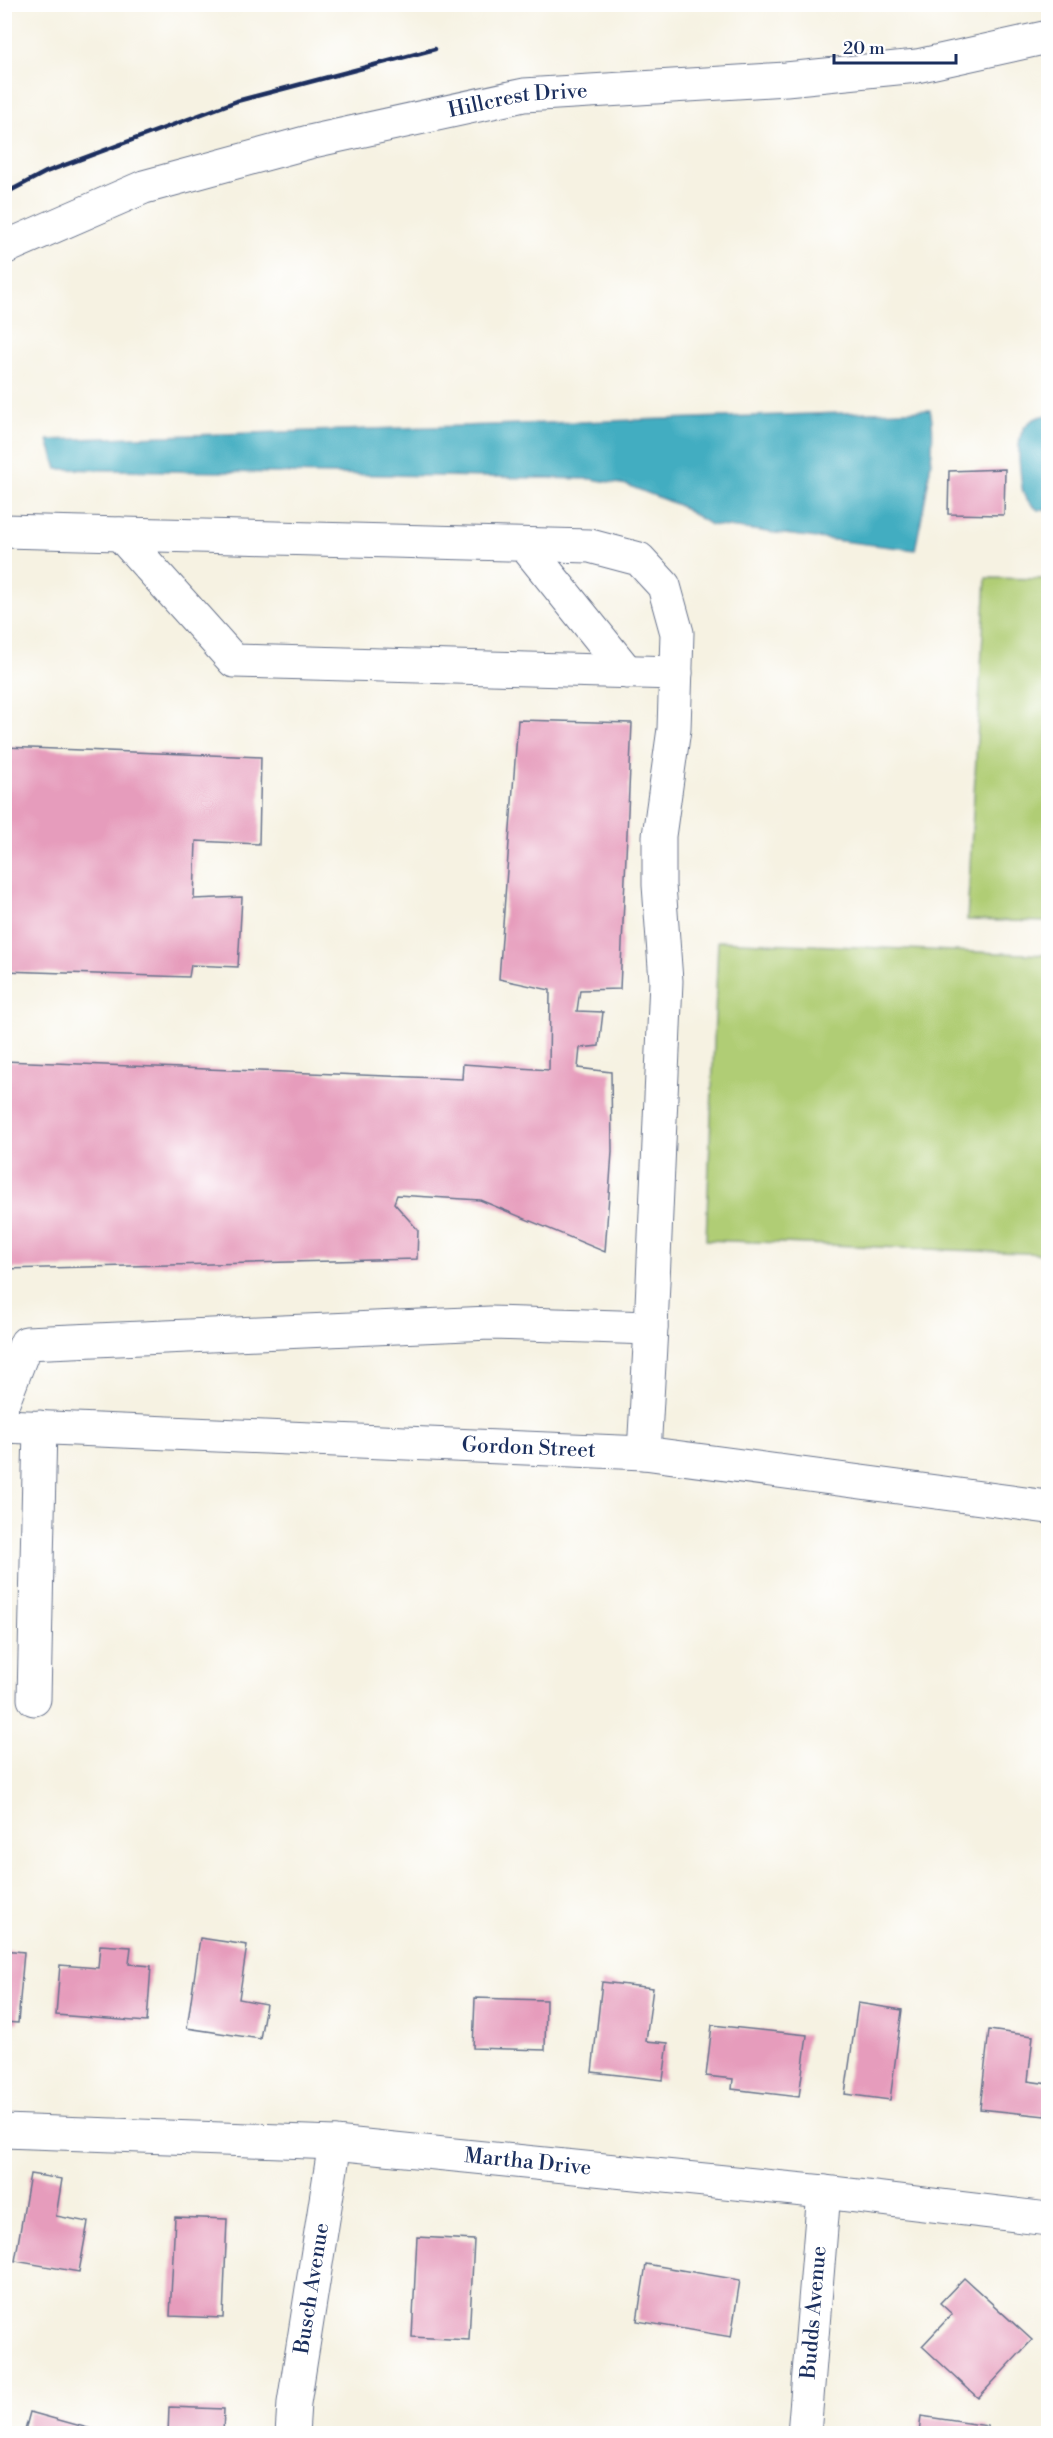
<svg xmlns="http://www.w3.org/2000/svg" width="1053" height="2438" font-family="'Libre Bodoni',serif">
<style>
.green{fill:#b0cd74;stroke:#667e69;stroke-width:1.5}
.water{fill:#42adc1;stroke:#2e6e90;stroke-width:1.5}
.building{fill:#e69cbc}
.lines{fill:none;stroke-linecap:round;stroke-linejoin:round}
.minor-casing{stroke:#68738c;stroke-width:35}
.minor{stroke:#fff;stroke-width:33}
.rail{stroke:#1b2f5e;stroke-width:4.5}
.labels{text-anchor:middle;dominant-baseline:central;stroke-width:5;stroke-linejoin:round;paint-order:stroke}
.street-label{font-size:21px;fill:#1b2f5e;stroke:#fff}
</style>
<rect width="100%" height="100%" fill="#fff"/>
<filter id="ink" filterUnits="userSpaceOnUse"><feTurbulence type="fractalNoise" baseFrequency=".0167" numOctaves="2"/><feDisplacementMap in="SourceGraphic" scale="12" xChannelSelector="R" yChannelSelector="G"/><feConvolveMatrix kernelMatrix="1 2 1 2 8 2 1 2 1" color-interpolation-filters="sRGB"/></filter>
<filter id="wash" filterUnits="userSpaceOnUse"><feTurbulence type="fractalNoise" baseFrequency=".008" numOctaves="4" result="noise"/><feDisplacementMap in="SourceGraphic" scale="24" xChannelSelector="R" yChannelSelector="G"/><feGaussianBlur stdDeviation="1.35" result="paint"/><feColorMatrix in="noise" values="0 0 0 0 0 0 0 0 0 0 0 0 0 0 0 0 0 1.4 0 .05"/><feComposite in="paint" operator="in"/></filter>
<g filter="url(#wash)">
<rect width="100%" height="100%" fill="#f6f2e2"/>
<path class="green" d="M986 578 1048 579V922L967 920Z
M718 941 1048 955V1254L706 1240Z"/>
<path class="water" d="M930 410C939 443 922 515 915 550L711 525 678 505 627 485 591 479 57 469 48 440Z
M1048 415V510H1038C1032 505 1026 500 1023 492 1021 485 1021 476 1020 469 1017 443 1017 419 1048 415Z"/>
<g id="blocks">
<path class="building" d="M1005 469 1004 515 948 514 949 471Z
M518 720 632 723 620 989 580 990 577 1011 603 1012 599 1046 580 1048 578 1068 611 1072 612 1152 605 1252 480 1200 397 1195 394 1203 418 1230 417 1259 4 1269V1061L462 1079 463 1064 549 1070 550 990 499 979Z
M4 747 261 757 259 844 196 841 194 899 242 897 238 967 191 965 189 977 4 971Z
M200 1938 247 1945 239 1999 266 2004 260 2039 187 2028Z
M100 1945 131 1947 129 1964 151 1966 147 2022 56 2015 60 1965 98 1968Z
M4 1950 24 1952 18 2023 4 2022Z
M602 1982 653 1988 646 2041 668 2043 663 2080 592 2072Z
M475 1998 546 2000 545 2050 473 2048Z
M858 2003 902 2010 890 2100 845 2094Z
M712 2025 807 2035 799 2097 732 2089 733 2079 706 2076Z
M989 2030 1033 2036 1028 2081 1048 2084 1045 2116 980 2109Z
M30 2174 62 2179 56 2216 88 2222 79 2272 15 2261Z
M175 2217 227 2219 223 2318 170 2316Z
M417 2237 474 2240 469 2340 412 2337Z
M646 2264 740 2280 731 2337 637 2321Z
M964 2278 1032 2340 978 2398 922 2346 952 2314 940 2303Z
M169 2407 224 2409 223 2434H168Z
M30 2412 106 2433V2434H24Z
M921 2416 988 2426 986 2434H919Z"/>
</g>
</g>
<g filter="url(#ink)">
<use href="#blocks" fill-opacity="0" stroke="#68738c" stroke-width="1.5"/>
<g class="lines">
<g class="minor-casing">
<g id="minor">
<path id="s1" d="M4 248 144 187 309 142 524 95 786 79 917 66 1048 37"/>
<path d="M4 531 590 546 639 559 664 586 677 633 674 729 659 836V885L666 981 651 1328"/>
<path d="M120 534 234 661 676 673"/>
<path d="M525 545 627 672"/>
<path d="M4 1400 26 1343 490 1323 651 1328 644 1453"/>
<path id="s2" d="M4 1426 644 1453 1048 1507"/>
<path d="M34 1699 40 1427"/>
<path id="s3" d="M4 2131 335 2143 824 2192 1048 2219"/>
<path id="s4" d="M292 2434 294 2403 335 2143"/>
<path id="s5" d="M804 2434 824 2192"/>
</g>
</g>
<use href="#minor" class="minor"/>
<path class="rail" d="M4 194 46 172 237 101 435 49"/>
</g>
</g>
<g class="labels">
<g class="street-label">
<text stroke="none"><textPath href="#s1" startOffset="537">Hillcrest Drive</textPath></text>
<text stroke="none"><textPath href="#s2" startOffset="525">Gordon Street</textPath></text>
<text stroke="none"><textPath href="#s3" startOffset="525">Martha Drive</textPath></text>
<text stroke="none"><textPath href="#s4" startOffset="147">Busch Avenue</textPath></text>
<text stroke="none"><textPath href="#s5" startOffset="122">Budds Avenue</textPath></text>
</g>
</g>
<rect width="1053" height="2438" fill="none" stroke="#fff" stroke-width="24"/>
<path d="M834 54v9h122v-9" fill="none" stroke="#1b2f5e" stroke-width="3"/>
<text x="843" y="54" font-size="18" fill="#1b2f5e" stroke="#ffffff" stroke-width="4.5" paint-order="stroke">20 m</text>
</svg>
